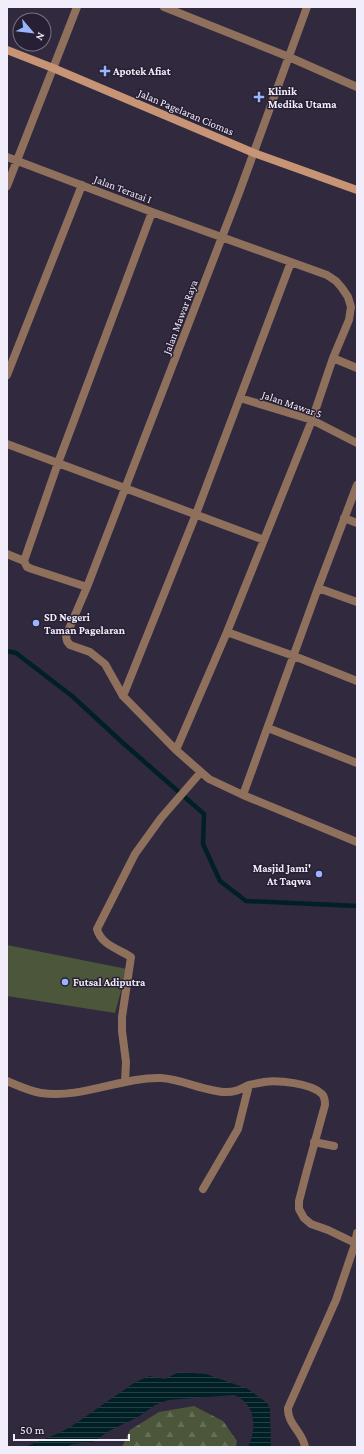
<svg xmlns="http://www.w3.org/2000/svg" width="364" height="1454" font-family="'Crimson Pro',serif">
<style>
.grass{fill:#4b563a}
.forest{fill:url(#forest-firs)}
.water{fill:url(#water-rules)}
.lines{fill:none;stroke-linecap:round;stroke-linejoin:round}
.stream{stroke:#002025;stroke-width:4.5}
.minor{stroke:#8f705c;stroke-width:8}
.secondary{stroke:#c79575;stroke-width:8}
.poi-dot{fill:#98b5fd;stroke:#271f33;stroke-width:1.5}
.labels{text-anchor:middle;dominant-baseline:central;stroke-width:3;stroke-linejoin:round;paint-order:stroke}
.poi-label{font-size:11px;font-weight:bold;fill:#f2edfa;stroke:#271f33;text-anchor:start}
.street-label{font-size:11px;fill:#f2edfa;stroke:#271f33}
</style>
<defs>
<pattern id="forest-firs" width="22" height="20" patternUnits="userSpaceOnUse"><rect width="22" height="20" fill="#4b563a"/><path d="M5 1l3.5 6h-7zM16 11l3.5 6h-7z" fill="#656f57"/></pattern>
<pattern id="water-rules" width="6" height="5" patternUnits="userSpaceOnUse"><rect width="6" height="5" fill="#002025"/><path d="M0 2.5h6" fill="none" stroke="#264146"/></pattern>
</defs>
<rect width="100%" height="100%" fill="#31293d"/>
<path class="grass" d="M7 945 127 969 115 1013 7 996Z"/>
<path class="forest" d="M194 1406 223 1421 237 1441 236 1447H122L130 1430 159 1412Z"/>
<path class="water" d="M179 1372 206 1374 248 1389 267 1403 270 1409 271 1447H248C257 1428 256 1403 234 1395L168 1400 155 1405 138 1417 109 1431 93 1442 73 1444 65 1447H25L59 1433 72 1426 134 1383 149 1376 165 1379Z"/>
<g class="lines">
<path class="stream" d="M7 651 16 653 72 696 123 743 204 814 203 844 220 881 246 901 357 906"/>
<path class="minor" d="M164 7 289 57 357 87
M7 157 152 212 327 275 336 281 342 288 348 297 351 307 349 320 333 358 312 420 227 632 176 750
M7 186 77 7
M152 212 58 463 24 561 27 567 32 569 87 587 66 636 67 641 70 645 90 652 105 664 123 696 176 750 209 779 243 795 357 842
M333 358 357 368
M7 375 82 185
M240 398 312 420 357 443
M7 444 264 540
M344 518 357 523
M7 554 24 561
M87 587 239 193 307 7
M318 588 357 602
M227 632 294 656 357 681
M123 696 196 514 291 262
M268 728 357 763
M243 795 318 588 357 485
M7 1081C19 1086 29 1091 41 1093 82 1099 121 1077 161 1078 182 1079 206 1092 226 1092 238 1092 239 1089 249 1085 253 1084 259 1083 264 1082 278 1080 311 1083 322 1094 325 1097 325 1101 325 1105L306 1174 299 1201V1209L304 1218 311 1224 328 1230 357 1244
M125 1082 126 1062 122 1031V1017L131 957C119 949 101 945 97 929L135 854 161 818 201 772
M314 1142 334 1146
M203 1189 238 1129 249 1085
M305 1447C303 1432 287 1424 288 1408L336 1300 355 1244 357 1233"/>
<path class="secondary" d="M7 50 53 68 254 153 357 190"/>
</g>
<g class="poi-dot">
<path d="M103 65h4v4h4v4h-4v4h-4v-4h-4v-4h4z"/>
<path d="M257 91h4v4h4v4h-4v4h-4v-4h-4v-4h4z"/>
<circle cx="36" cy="623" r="4"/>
<circle cx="319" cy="874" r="4"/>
<circle cx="65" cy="982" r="4"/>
</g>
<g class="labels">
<g class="poi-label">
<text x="113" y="71">Apotek Afiat</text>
<text x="268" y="91">Klinik<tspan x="268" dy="13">Medika Utama</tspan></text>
<text x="44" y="617">SD Negeri<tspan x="44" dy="13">Taman Pagelaran</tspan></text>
<text x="311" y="868" text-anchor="end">Masjid Jami'<tspan x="311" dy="13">At Taqwa</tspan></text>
<text x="73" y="982">Futsal Adiputra</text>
</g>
<g class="street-label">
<text transform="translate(186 112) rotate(23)">Jalan Pagelaran Ciomas</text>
<text transform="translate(123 189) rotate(21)">Jalan Teratai I</text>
<text transform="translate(180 317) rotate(-69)">Jalan Mawar Raya</text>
<text transform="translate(292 404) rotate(19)">Jalan Mawar 5</text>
</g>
</g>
<rect width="364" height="1454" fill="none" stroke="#f2edfa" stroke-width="16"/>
<g transform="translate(32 32) rotate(118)"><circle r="19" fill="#271f33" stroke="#787183"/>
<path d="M0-3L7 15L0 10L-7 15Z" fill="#98b5fd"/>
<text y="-6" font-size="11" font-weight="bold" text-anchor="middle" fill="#f2edfa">N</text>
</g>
<path d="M14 1434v6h115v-6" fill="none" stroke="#f2edfa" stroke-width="2"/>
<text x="20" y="1434" font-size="12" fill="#f2edfa" stroke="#271f33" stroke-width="3" paint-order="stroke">50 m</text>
</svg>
